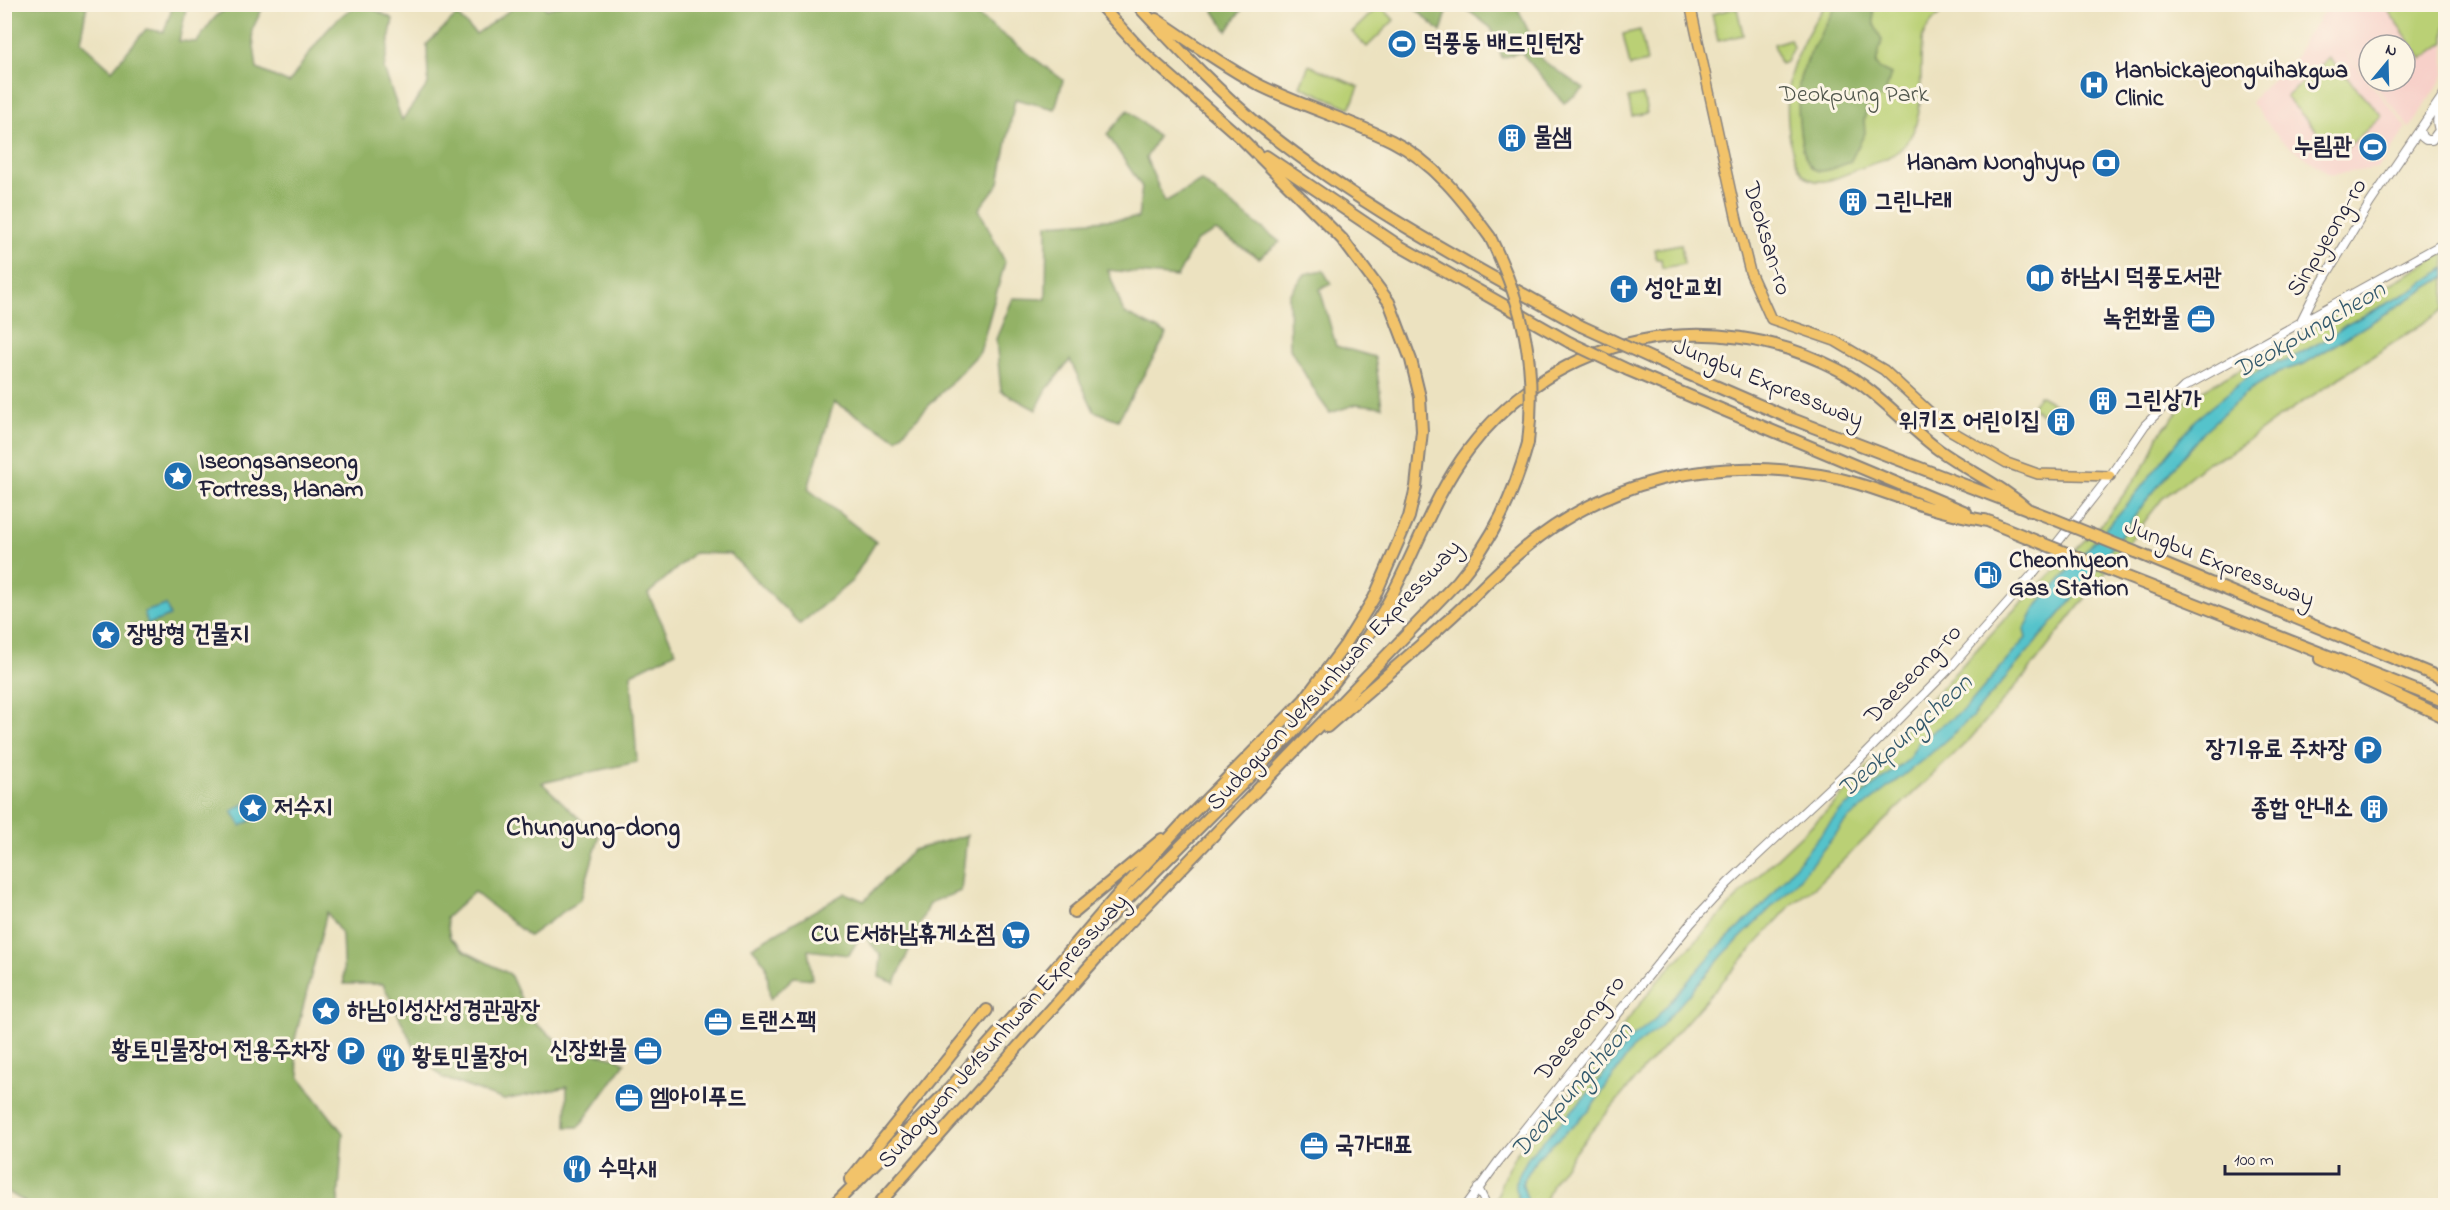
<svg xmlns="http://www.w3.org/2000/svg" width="2450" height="1210" font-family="'Indie Flower','Poor Story',sans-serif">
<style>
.built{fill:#f7d0c9}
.green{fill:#bad075;stroke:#6e7958;stroke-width:1.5}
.forest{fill:#93b266;stroke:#5a6a50;stroke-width:1.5}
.water{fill:#55c3cb;stroke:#3c7283;stroke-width:1.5}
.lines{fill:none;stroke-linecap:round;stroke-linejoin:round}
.minor-casing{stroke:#87827e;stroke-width:10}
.major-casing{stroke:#87827e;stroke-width:12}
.highway-casing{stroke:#87827e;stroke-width:14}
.minor{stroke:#fff;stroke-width:8}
.major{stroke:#f2c36a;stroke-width:9}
.highway{stroke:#f2c36a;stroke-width:10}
.highway-bridge-casing{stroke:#87827e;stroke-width:14;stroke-linecap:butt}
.highway-bridge{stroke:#f2c36a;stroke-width:10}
.labels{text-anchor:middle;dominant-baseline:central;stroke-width:6;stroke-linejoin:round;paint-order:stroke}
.poi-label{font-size:24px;font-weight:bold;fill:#22223b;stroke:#fcf5e5;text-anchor:start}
.park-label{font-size:24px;fill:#50564c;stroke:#fcf5e5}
.street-label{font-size:24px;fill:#22223b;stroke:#fcf5e5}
.water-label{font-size:26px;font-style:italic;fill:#345a6d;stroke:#fcf5e5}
.quarter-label{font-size:27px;font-weight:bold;fill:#22223b;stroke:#fcf5e5}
</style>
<rect width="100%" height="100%" fill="#fcf5e5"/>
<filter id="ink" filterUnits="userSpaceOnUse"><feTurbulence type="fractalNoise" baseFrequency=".0167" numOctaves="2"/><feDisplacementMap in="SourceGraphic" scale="12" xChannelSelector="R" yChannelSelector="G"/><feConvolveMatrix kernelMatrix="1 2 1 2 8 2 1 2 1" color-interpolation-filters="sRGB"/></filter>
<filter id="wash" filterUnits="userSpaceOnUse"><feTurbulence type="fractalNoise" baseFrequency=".008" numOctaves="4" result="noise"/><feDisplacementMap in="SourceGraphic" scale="24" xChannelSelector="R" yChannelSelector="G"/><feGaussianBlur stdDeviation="1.35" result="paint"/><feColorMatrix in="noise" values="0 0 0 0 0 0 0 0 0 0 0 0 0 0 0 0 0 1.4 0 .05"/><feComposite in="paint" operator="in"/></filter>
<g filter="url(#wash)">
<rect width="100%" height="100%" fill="#ece2c0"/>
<path class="built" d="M2331 5H2445V74L2410 128 2371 81H2405V45H2369V79L2333 37 2407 128 2378 168 2330 175 2280 139 2251 103 2259 92 2296 57 2304 39 2319 20 2318 18Z"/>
<path class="green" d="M1380 5 1394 20 1367 47 1352 32Z
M1825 5H1949C1940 14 1928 23 1923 36 1921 43 1922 51 1921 58 1920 90 1925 131 1897 152 1885 161 1870 164 1856 170 1843 175 1822 187 1808 178 1785 163 1784 93 1792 69 1800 46 1812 24 1825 5Z
M2384 5H2441L2445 10V42L2422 59Z
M1737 8 1743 35 1718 41 1712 14Z
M1640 30 1647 62 1630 66 1623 34Z
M1790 39 1793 47 1786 62 1780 64 1774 44Z
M2329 58 2382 116 2339 155 2286 97Z
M1309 65 1359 87 1350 108 1300 86Z
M1643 95 1647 113 1632 116 1628 98Z
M1681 244 1684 264 1662 268 1661 259H1656L1654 249Z
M2445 253V309L2275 420 2229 454 2208 462 2162 499 2028 672 1970 739 1817 885 1792 904 1644 1069 1580 1145 1553 1182 1544 1205 1495 1206 1501 1183 1515 1155 1583 1078 1660 978 1756 878 1834 804 2002 622 2105 520 2149 460 2158 436 2189 398Z
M2039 395 2058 406 2050 419 2031 408Z"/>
<path class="forest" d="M565 4 970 5 973 12 1063 80 1055 109 1015 99 999 183 979 209 1005 262 980 352 897 439 834 402 808 489 876 542 852 581 800 624 730 554 694 553 648 594 676 652 631 674 637 762 542 783 599 837 581 899 529 936 474 892 446 918 450 938 466 952 510 974 530 1019 564 1046 616 1058 625 1063 579 1127H566L567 1087 504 1100 443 1078 416 1051 383 984H344L342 935 327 912 293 1047 300 1078 343 1133 338 1205 31 1206 5 1190V5H87L80 41 112 70 146 29 164 32 173 5H187L179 41 197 42C221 8 220 5 264 5L252 30 257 69 289 83C302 64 338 5 363 6 372 7 385 15 393 19L384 69 402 120 428 84 427 44 457 15 476 34 517 5H545L546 9Z
M1837 4 1873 5 1874 24 1882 40 1876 64 1879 68 1891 74 1884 97 1869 101 1864 120 1865 133 1850 162C1840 165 1824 175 1814 169 1798 160 1795 91 1801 75 1810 51 1824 27 1837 4Z
M1210 5H1245L1227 31Z
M1411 5H1455H1449L1441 32Z
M1461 5H1518L1517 7 1542 60 1584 89 1564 103 1521 52 1502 58 1491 28Z
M1128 110 1158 137 1146 158 1165 202 1201 181 1280 242 1259 258 1216 231 1196 241 1177 277 1108 270 1124 313 1167 334 1118 420 1094 411 1070 360 1047 389 1036 410 1001 391 996 339 1013 298 1046 299 1047 224 1138 218 1142 187 1107 134Z
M1323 270 1331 284 1320 289 1336 346 1375 357 1382 407 1357 404 1330 413 1319 398 1290 349 1289 295 1305 274Z
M967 835 961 891 929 903 895 983 879 977 881 956 862 933 849 955 808 950 812 979 794 977 770 999 766 965 752 947 845 893 864 901 913 850Z"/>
<path class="water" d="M2445 268V277L2304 364 2279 372 2251 389 2204 431 2145 502 2084 586 1972 717 1929 755 1847 820 1795 884 1725 953 1661 1026 1632 1049 1589 1111 1537 1158 1522 1183 1529 1205H1519L1515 1182 1529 1156 1595 1086 1628 1041 1654 1020 1720 945 1762 906 1840 811 1908 760 1919 741 1966 708 2026 638 2024 630 2036 607 2130 501 2195 420 2246 378 2275 362 2286 361 2330 337 2346 325 2411 291Z
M166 605 170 616 148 624 144 612Z
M256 797 266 812 241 826 232 811Z"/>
</g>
<g filter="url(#ink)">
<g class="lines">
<g class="minor-casing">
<path id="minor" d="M2446 102C2434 118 2436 123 2442 140 2444 145 2443 150 2446 155
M2420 131 2422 137 2426 140H2432L2437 133
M2300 323 2313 297 2370 203 2446 91
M1478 1188 1487 1206
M1466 1206 1498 1162 1691 923 1728 883 1854 765 1948 670 2031 576 2110 476 2145 425 2184 387 2446 242"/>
</g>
<g class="major-casing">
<path id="major" d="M1690 4 1736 216 1750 272 1771 319 1835 341 1884 370 1948 429 2007 463 2038 474 2110 476"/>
</g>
<g class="highway-casing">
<path id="highway" d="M1141 9C1181 52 1220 93 1265 130 1362 208 1473 266 1581 326
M1156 19C1191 42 1224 67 1261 86 1304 107 1350 120 1392 141 1434 162 1463 200 1490 237
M1266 156 1398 245 1569 342
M1653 359 1787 417 2051 518
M1628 370 1966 512
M1985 520 2034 540
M2135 552 2446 680
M2122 575 2446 702
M2320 659 2446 718
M1327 727C1367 692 1407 658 1446 622 1471 600 1493 575 1519 553 1604 480 1710 456 1820 475 1864 482 1897 499 1938 510 1955 515 1973 518 1991 522
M2444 758 2446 753
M1074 912 1162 839
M1085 942 1292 734C1329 690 1366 645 1393 593 1418 545 1436 492 1469 449 1557 333 1711 303 1839 370 1878 391 1904 424 1939 450 1970 472 2001 485 2030 511
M850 1180 987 1010
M833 1206 949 1089 1043 982 1113 900 1184 822 1304 700 1345 645 1374 598 1409 517 1416 487 1422 431 1420 397 1411 360 1389 302 1342 239 1241 138 1143 52 1099 4
M877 1206 1109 944 1458 581C1494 538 1513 497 1528 443"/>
</g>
<use href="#minor" class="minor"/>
<use href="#major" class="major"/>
<use href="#highway" class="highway"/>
<g class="highway-bridge-casing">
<path id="highway-bridge" d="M1490 237C1524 306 1537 366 1528 443
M1581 326 1653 359
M1569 342 1628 370
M2051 518 2135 552
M2034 540 2122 575"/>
</g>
<use href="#highway-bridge" class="highway-bridge"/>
</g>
</g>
<defs>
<g id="stadium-disc" transform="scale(1.5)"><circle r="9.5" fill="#1f6fb2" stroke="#fcf5e5"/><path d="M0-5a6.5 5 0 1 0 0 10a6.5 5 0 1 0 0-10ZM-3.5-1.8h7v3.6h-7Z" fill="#fff"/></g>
<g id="hospital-disc" transform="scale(1.5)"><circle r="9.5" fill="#1f6fb2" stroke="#fcf5e5"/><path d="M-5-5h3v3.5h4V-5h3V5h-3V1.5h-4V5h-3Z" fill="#fff"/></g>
<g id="building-disc" transform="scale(1.5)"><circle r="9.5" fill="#1f6fb2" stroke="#fcf5e5"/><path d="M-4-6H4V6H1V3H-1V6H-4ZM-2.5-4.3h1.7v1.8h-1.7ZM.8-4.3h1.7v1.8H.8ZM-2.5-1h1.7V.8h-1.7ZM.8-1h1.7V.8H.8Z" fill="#fff"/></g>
<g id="bank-disc" transform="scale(1.5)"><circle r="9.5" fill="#1f6fb2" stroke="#fcf5e5"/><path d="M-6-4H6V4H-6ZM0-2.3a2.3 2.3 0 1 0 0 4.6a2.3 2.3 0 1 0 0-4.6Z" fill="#fff"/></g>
<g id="library-disc" transform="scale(1.5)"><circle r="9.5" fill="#1f6fb2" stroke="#fcf5e5"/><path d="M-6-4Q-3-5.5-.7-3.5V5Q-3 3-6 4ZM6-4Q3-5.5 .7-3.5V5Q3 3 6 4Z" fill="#fff"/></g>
<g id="church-disc" transform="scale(1.5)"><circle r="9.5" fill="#1f6fb2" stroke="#fcf5e5"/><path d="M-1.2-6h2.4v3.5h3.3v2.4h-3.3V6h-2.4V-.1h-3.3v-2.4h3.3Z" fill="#fff"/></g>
<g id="office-disc" transform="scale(1.5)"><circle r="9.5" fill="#1f6fb2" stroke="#fcf5e5"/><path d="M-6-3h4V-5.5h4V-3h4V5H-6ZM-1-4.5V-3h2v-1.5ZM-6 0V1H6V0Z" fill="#fff"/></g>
<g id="sight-disc" transform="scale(1.5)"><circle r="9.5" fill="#1f6fb2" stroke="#fcf5e5"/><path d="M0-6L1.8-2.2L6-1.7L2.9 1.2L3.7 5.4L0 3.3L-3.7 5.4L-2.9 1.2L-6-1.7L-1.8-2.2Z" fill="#fff"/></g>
<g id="fuel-disc" transform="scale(1.5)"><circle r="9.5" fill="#1f6fb2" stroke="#fcf5e5"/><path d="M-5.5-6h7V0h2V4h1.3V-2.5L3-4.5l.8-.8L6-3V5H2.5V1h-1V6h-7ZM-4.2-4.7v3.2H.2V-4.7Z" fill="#fff"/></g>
<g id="parking-disc" transform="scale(1.5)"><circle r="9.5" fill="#1f6fb2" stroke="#fcf5e5"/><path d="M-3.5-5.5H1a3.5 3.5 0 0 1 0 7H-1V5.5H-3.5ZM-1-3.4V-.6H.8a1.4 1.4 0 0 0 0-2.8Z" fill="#fff"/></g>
<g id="supermarket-disc" transform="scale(1.5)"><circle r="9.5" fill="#1f6fb2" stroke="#fcf5e5"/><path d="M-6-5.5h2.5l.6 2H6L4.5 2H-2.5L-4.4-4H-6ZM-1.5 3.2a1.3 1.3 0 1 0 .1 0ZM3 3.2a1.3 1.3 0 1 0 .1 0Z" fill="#fff"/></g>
<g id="restaurant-disc" transform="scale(1.5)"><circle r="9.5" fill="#1f6fb2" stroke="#fcf5e5"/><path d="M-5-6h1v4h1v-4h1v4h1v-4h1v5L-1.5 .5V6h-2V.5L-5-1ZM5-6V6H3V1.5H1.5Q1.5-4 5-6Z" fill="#fff"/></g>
</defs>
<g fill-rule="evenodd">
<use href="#stadium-disc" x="1402" y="44"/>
<use href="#hospital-disc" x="2094" y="85"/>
<use href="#building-disc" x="1512" y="138"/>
<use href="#stadium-disc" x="2373" y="147"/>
<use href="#bank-disc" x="2106" y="163"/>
<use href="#building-disc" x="1853" y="202"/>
<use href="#library-disc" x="2040" y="278"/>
<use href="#church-disc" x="1624" y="289"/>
<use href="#office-disc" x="2201" y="319"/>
<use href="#building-disc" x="2103" y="401"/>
<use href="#building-disc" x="2061" y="422"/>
<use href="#sight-disc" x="178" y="476"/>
<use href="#fuel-disc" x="1988" y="575"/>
<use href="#sight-disc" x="106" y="635"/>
<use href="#parking-disc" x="2368" y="750"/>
<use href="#sight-disc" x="253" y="808"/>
<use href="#building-disc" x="2374" y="809"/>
<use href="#supermarket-disc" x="1016" y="935"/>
<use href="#sight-disc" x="326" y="1011"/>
<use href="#office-disc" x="718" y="1022"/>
<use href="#parking-disc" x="351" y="1051"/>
<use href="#office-disc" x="648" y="1051"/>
<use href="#restaurant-disc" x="391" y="1058"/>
<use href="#office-disc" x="629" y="1098"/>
<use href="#office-disc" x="1314" y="1146"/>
<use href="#restaurant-disc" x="577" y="1169"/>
</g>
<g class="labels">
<g class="poi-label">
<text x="1423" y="44">덕풍동 배드민턴장</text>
<text x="2115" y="71">Hanbickajeonguihakgwa<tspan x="2115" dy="28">Clinic</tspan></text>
<text x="1533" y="138">물샘</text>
<text x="2352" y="147" text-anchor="end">누림관</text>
<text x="2085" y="163" text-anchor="end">Hanam Nonghyup</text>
<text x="1874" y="202">그린나래</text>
<text x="2061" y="278">하남시 덕풍도서관</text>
<text x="1645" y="289">성안교회</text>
<text x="2180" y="319" text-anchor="end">녹원화물</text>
<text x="2124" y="401">그린상가</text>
<text x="2040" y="422" text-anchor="end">위키즈 어린이집</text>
<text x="199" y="462">Iseongsanseong<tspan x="199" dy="28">Fortress, Hanam</tspan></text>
<text x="2009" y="561">Cheonhyeon<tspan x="2009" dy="28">Gas Station</tspan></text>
<text x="127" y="635">장방형 건물지</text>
<text x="2347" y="750" text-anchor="end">장기유료 주차장</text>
<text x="274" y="808">저수지</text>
<text x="2353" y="809" text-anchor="end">종합 안내소</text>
<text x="995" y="935" text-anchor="end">CU E서하남휴게소점</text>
<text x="347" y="1011">하남이성산성경관광장</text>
<text x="739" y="1022">트랜스팩</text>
<text x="330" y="1051" text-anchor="end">황토민물장어 전용주차장</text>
<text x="627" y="1051" text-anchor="end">신장화물</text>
<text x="412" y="1058">황토민물장어</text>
<text x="650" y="1098">엠아이푸드</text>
<text x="1335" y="1146">국가대표</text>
<text x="598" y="1169">수막새</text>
</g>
<g class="park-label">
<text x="1854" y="95">Deokpung Park</text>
</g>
<g class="street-label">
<text transform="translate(2328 238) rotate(-59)">Sinpyeong-ro</text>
<text transform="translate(1766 239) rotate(73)">Deoksan-ro</text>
<text transform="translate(1768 384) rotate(22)">Jungbu Expressway</text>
<text transform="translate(2219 564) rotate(22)">Jungbu Expressway</text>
<text transform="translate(1914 675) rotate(-46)">Daeseong-ro</text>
<text transform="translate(1335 676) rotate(-47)">Sudogwon Je1sunhwan Expressway</text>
<text transform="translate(1581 1029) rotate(-51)">Daeseong-ro</text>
<text transform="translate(1004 1032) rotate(-48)">Sudogwon Je1sunhwan Expressway</text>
</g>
<g class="water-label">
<text transform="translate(2310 331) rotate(-30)">Deokpungcheon</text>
<text transform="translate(1906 737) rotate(-42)">Deokpungcheon</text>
<text transform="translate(1573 1091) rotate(-49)">Deokpungcheon</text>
</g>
<g class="quarter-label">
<text x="593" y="828">Chungung-dong</text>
</g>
</g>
<rect width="2450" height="1210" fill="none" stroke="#fcf5e5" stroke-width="24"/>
<g transform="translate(2387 63) rotate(19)"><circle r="28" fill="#fcf5e5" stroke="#a5a1a1" stroke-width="1.5"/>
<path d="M0-4.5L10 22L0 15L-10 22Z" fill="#1f6fb2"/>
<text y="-9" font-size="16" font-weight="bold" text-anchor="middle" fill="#22223b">N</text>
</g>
<path d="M2225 1165v9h114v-9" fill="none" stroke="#22223b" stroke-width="3"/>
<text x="2234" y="1165" font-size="18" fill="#22223b" stroke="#fcf5e5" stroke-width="4.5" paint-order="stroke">100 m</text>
</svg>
